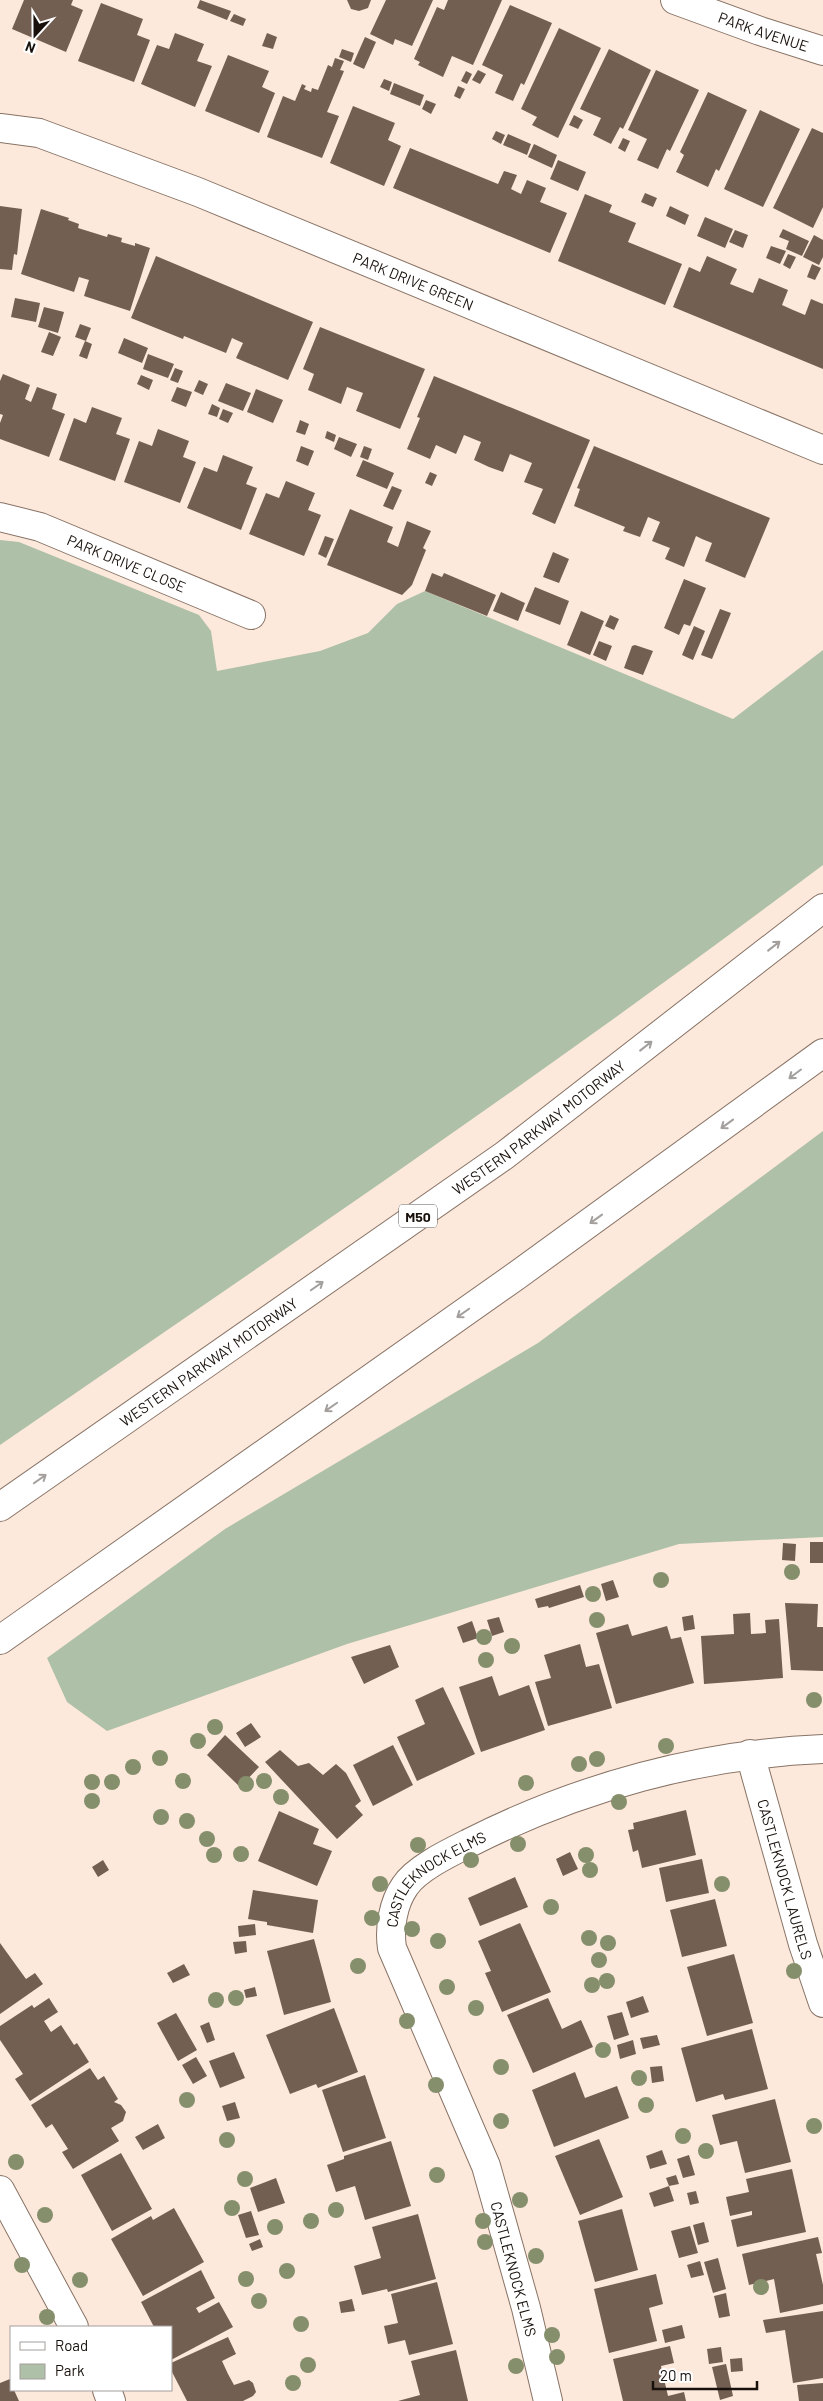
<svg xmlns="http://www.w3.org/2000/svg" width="823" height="2401" font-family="Barlow,sans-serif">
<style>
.green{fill:#aec0a7}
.building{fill:#735f52}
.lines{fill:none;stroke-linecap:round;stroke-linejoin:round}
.minor-casing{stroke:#887365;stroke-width:30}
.highway-casing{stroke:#887365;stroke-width:30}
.minor{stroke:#fff;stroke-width:28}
.highway{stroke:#fff;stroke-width:28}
.tree{fill:#858f6c}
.oneway{stroke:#a39f9d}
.labels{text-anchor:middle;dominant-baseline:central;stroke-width:4;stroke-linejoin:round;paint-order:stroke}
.shield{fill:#fff;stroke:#5d5854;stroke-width:1}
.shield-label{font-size:14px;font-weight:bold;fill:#18100b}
.street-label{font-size:15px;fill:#18100b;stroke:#fff}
</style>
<rect width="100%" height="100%" fill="#fce9dc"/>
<path class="green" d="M0 540 19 542 199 615 211 631 217 671 320 651 368 633 397 604 425 591 733 719 823 650V865C555 1067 276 1255 0 1445Z
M823 1131V1537L679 1544 347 1644 107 1731 67 1702 47 1658 225 1529 538 1343Z"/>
<path class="building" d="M24 0H73L71 5 83 10 66 52 12 29Z
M200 0 231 11 227 20 197 8Z
M347 0H371L368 8 359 11 351 9Z
M386 0H433L412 46 395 39 393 45 370 34Z
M448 0H502L473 65 452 56 443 77 418 65 420 62 414 59 437 7 444 10Z
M101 3 143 19 137 35 150 40 134 82 78 61Z
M510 5 552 23 524 85 521 83 513 101 495 93 503 75 482 65Z
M234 14 246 19 243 26 230 21Z
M559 28 601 48 558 138 532 125 537 117 521 109Z
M175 33 204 44 197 61 212 66 195 107 141 84 157 45 169 49Z
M267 33 277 37 273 49 262 46Z
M365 37 376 42 364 69 353 64Z
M342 49 354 53 351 62 339 57Z
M609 49 651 70 623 129 620 127 611 144 593 135 601 118 580 109Z
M228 55 269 71 262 87 275 93 259 133 205 111Z
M335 58 344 61 340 70 344 71 327 112 339 116 322 158 267 137 283 96 295 101 302 84 306 86 304 89 311 92 312 88 318 90 328 65 332 67Z
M478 70 486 74 480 84 472 80Z
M656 70 699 90 670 151 667 149 658 169 637 160 647 139 628 130Z
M466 71 472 74 467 84 461 81Z
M384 79 392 82 389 91 380 87Z
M394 83 424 95 420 106 390 94Z
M458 86 465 89 460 99 454 96Z
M708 92 747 110 719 171 716 169 708 187 676 172 684 155 680 152Z
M426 100 436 104 431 114 422 109Z
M353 106 395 123 388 140 401 146 384 186 330 163Z
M760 110 800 129 763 207 724 189Z
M574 115 583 120 578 129 569 125Z
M812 128 823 133V207L813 228 773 208Z
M496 131 505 135 501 144 492 139Z
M508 134 531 144 527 155 503 145Z
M623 138 630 141 625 152 618 148Z
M534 144 557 155 552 168 528 157Z
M410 148 498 184 504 171 517 175 511 189 521 194 527 180 546 188 540 202 567 213 550 253 393 188Z
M558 160 586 172 578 191 550 179Z
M645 193 657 198 653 207 641 202Z
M585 194 612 205 609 212 636 223 628 242 682 264 665 305 558 261Z
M0 206 22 209 17 255 14 254 12 270 0 269Z
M670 206 689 215 685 225 666 216Z
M41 209 69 218 68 220 79 224 78 228 107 237 108 234 122 238 121 242 135 246V243L150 248 130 311 84 296 89 280 79 277 74 292 21 274Z
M705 217 733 229 725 248 697 236Z
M783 229 809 241 802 256 786 249 789 241 779 237Z
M735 230 748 235 743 248 729 242Z
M814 235 823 240V257L819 265 803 257Z
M771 246 786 251 780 264 766 258Z
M788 254 796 257 790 269 783 265Z
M156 256 313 322 288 380 236 358 243 343 232 338 226 353 184 336 183 339 131 318Z
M707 256 737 269 730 284 753 293 759 278 788 290 782 305 793 310 805 315 811 299 823 304V369L673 307 689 267 700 272Z
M812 264 821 268 815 280 807 277Z
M15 298 40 303 36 322 11 317Z
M44 307 64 312 58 333 38 327Z
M80 324 91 328 86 341 75 337Z
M320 327 425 369 400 429 356 411 363 393 347 387 341 404 308 390 314 374 303 369Z
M49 332 61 337 53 356 41 352Z
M124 338 148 348 142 363 118 353Z
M85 341 92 344 87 359 79 356Z
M148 354 174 364 168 378 143 369Z
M175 368 183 371 178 383 170 380Z
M3 374 30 385 25 399 31 402 37 387 57 394 52 409 65 414 49 457 0 439V423L3 415 0 414V381Z
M141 375 153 380 149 390 137 384Z
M434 376 590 440 555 524 532 514 543 489 524 482 532 463 510 454 503 472 489 467 474 460 481 442 464 435 456 454 436 445 430 459 407 449 420 418 417 417Z
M199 380 208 384 203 395 194 391Z
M226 383 251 393 243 411 218 401Z
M177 387 192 392 186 407 171 401Z
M256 389 283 400 273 423 247 412Z
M212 404 220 408 217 417 208 414Z
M92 407 122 418 116 434 130 439 115 481 59 460 74 418 86 423Z
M223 409 233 413 228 423 219 419Z
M300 420 309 424 305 435 296 432Z
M158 429 189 441 183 457 196 462 180 503 124 482 139 441 152 446Z
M327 431 336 435 334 442 325 438Z
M339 437 357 444 351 457 334 449Z
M301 446 314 451 308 466 296 461Z
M364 446 372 449 368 460 360 457Z
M594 446 770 518 745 578 705 561 712 543 702 539 696 536 684 567 665 559 670 548 652 541 660 522 648 517 640 537 623 531 625 527 574 506 580 489 577 488Z
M223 455 253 467 246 484 257 488 241 530 187 508 204 467 217 472Z
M363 460 394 473 387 489 356 476Z
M430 472 437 475 432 486 425 483Z
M286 481 315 493 308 510 321 515 304 556 249 534 266 493 279 498Z
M392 486 402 490 393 510 383 506Z
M350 509 393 527 387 542 398 547 407 521 431 531 423 548 426 550 412 585 402 595 327 565Z
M325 536 334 539 326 558 318 554Z
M553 552 569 559 559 583 543 577Z
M432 573 442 577 444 573 496 595 487 616 425 591Z
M684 579 706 588 690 626 684 624 679 635 664 628Z
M535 587 569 601 560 625 525 611Z
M501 592 525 603 518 621 493 611Z
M720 609 731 613 712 659 701 655Z
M581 611 604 621 590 655 567 645Z
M610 615 619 619 614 630 605 626Z
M694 626 705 631 693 660 682 655Z
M599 641 612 646 606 661 593 655Z
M635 645 653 651 643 675 624 668 632 646Z
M810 1542H823V1563H810Z
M783 1543 796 1544 795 1561 782 1560Z
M613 1580 619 1597 606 1601 601 1584Z
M580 1585 584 1597 549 1608 548 1606 538 1608 535 1599Z
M785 1603 818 1604 817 1627H823V1671L791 1670Z
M750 1613 751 1634 766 1633 765 1620 779 1619 783 1678 704 1684 701 1636 734 1634 733 1614Z
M693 1615 695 1629 684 1631 682 1617Z
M499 1617 504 1632 492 1636 487 1620Z
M472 1621 478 1638 463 1643 457 1627Z
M628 1624 632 1636 667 1626 671 1639 681 1637 694 1683 616 1704 596 1633Z
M580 1644 586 1667 599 1664 612 1708 548 1726 535 1682 551 1678 544 1655Z
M390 1645 399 1667 364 1684 351 1657Z
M492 1676 499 1696 529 1685 545 1730 481 1752 459 1687Z
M443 1687 475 1754 417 1781 397 1737 425 1724 415 1700Z
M251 1723 261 1737 245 1747 236 1733Z
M225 1735 259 1767 240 1787 207 1755Z
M393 1745 413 1785 373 1806 353 1765Z
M280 1750 298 1766 309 1763 323 1775 336 1764 346 1773 361 1801 355 1806 363 1815 337 1839 265 1762Z
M686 1810 696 1855 642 1868 638 1850 633 1852 628 1830 634 1829 633 1823Z
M279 1811 319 1829 313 1844 332 1851 317 1886 258 1861Z
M570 1852 578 1869 563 1876 556 1859Z
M702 1859 709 1893 666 1902 659 1868Z
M103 1860 109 1870 98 1877 92 1867Z
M515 1877 528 1907 480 1926 468 1898Z
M253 1890 318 1900 313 1933 267 1925V1922L248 1919Z
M715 1899 727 1946 682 1957 670 1910Z
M520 1923 551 1992 502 2012 485 1973 491 1971 478 1941Z
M255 1924 256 1935 239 1937 238 1926Z
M314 1939 331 2002 284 2015 267 1951Z
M246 1941 247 1952 235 1954 233 1942Z
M0 1943 26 1979 35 1973 43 1984 0 2014Z
M734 1954 753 2023 707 2036 687 1967Z
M184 1964 190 1975 173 1983 167 1973Z
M255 1987 257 1996 246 1998 244 1990Z
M643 1996 649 2012 631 2018 626 2002Z
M49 1998 58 2012 44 2021 51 2032 61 2025 74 2045 77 2043 89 2062 30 2101 15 2079 23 2074 0 2040V2026L32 2005 34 2008Z
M548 1998 562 2029 581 2020 593 2047 533 2073 507 2015Z
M334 2008 358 2072 318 2088 316 2084 290 2094 266 2035Z
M622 2012 629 2035 614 2040 607 2016Z
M176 2013 197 2050 178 2061 157 2023Z
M209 2022 215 2040 207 2043 200 2026Z
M752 2029 768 2089 725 2100 723 2094 696 2102 681 2048Z
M657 2035 660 2045 643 2049 640 2038Z
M633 2040 636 2054 620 2059 617 2045Z
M234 2052 245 2078 220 2088 209 2061Z
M196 2057 207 2076 193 2084 182 2065Z
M662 2066 664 2081 652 2083 650 2067Z
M90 2068 98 2080 104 2076 118 2099 114 2102 121 2105 126 2112 123 2121 111 2128 119 2141 73 2169 62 2152 68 2149 52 2124 46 2128 31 2105Z
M575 2072 585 2098 617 2086 629 2118 554 2147 532 2090Z
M365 2075 386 2138 343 2152 322 2090Z
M775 2099 791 2162 745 2173 737 2141 720 2145 712 2115Z
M235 2102 240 2118 227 2121 222 2106Z
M158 2124 165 2138 143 2150 135 2137Z
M599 2139 623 2197 580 2215 555 2156Z
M391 2141 411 2206 365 2220 355 2186 336 2192 327 2165 344 2159V2156Z
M662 2150 667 2164 650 2169 646 2156Z
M121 2153 152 2209 112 2231 81 2175Z
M689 2155 695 2175 683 2178 677 2159Z
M792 2169 806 2232 737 2247 731 2220 752 2215V2211L730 2216 726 2197 749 2192 746 2179Z
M676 2175 679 2184 669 2186 666 2178Z
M276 2178 285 2203 258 2212 250 2188Z
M669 2186 674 2201 654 2207 649 2193Z
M696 2191 699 2203 690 2205 687 2193Z
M174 2208 204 2262 143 2296 111 2239 151 2216 153 2220Z
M622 2209 638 2270 595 2282 578 2221Z
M251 2211 259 2235 246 2238 238 2215Z
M418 2214 436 2279 388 2292 387 2289 362 2295 354 2266 381 2258 372 2227Z
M704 2222 709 2242 698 2245 693 2225Z
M690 2226 698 2253 679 2258 671 2231Z
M818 2237 822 2253 816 2254 823 2285V2304L780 2313 774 2279 749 2285 742 2254Z
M260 2239 263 2247 252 2251 249 2244Z
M718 2258 726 2289 713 2293 704 2262Z
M700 2261 704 2275 691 2278 687 2265Z
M201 2270 215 2298 196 2308 199 2313 219 2302 233 2327 171 2360V2327H154L141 2302Z
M656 2274 663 2304 649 2308 657 2341 609 2353 594 2289Z
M437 2282 453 2344 409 2355 405 2340 388 2344 384 2326 398 2323 391 2294Z
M726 2293 730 2316 719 2318 714 2296Z
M352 2299 355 2311 341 2313 339 2302Z
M823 2311V2378L793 2383 785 2330 766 2333 763 2320Z
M682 2325 685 2338 665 2343 662 2330Z
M228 2337 236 2354 222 2361 228 2374 234 2385 249 2380 253 2383 256 2392 253 2396 243 2401H187L171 2370V2363Z
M670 2346 674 2363 661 2366 668 2396 684 2392 686 2401H623L613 2359Z
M721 2347 723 2362 709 2364 707 2349Z
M456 2350 468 2401H398L420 2395 411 2361Z
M742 2358 743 2371 731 2372 730 2359Z
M726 2364 733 2396 720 2400 712 2367Z
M10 2379 11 2390H14L19 2401H0V2383Z
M823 2383V2401H799L797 2385Z"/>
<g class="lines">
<g class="minor-casing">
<g id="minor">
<path id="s1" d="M675 0 760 31 823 51"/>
<path id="s2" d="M0 128 39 133 198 192 823 450"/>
<path id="s3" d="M0 517 40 527 251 615"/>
<path id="s4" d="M750 1754 803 1944 823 2003"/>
<path d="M0 2190 74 2327"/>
<path d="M107 2390 111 2401"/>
<path id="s5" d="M548 2401 526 2308 486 2166 392 1948C389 1928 393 1903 405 1886 417 1868 451 1852 471 1842 580 1787 701 1754 823 1749"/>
</g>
</g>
<g class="highway-casing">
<g id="highway">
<path id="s6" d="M0 1507 505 1155 823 908"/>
<path d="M0 1640 516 1276 823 1053"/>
</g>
</g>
<use href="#minor" class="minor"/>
<use href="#highway" class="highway"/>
</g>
<g class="tree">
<circle cx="792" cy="1572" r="8"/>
<circle cx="661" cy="1580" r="8"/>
<circle cx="593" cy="1594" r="8"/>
<circle cx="597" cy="1620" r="8"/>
<circle cx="484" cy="1637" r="8"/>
<circle cx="512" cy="1646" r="8"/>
<circle cx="486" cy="1660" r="8"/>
<circle cx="814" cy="1700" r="8"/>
<circle cx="215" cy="1727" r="8"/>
<circle cx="198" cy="1741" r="8"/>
<circle cx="666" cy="1746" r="8"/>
<circle cx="160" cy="1758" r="8"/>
<circle cx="597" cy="1759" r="8"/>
<circle cx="579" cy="1764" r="8"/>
<circle cx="133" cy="1767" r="8"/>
<circle cx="183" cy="1781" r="8"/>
<circle cx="264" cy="1781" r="8"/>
<circle cx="92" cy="1782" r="8"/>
<circle cx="112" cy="1782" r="8"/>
<circle cx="526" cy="1783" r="8"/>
<circle cx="246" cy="1784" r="8"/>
<circle cx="281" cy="1797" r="8"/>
<circle cx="92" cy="1801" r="8"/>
<circle cx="619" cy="1802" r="8"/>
<circle cx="161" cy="1817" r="8"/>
<circle cx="187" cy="1821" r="8"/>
<circle cx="207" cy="1839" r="8"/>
<circle cx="518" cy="1844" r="8"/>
<circle cx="418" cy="1845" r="8"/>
<circle cx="241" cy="1854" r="8"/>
<circle cx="214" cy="1855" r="8"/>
<circle cx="586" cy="1855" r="8"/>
<circle cx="471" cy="1860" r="8"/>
<circle cx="590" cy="1870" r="8"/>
<circle cx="380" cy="1884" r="8"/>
<circle cx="722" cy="1884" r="8"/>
<circle cx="551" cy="1907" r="8"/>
<circle cx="372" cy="1918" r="8"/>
<circle cx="412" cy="1929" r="8"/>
<circle cx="589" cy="1938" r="8"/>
<circle cx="438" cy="1941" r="8"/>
<circle cx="608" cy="1943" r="8"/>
<circle cx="599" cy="1960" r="8"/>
<circle cx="358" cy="1966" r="8"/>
<circle cx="794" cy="1971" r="8"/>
<circle cx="607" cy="1981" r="8"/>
<circle cx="592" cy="1985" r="8"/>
<circle cx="447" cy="1987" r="8"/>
<circle cx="236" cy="1998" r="8"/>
<circle cx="216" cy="2000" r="8"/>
<circle cx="476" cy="2008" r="8"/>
<circle cx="407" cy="2021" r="8"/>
<circle cx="603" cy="2050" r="8"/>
<circle cx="501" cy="2067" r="8"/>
<circle cx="639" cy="2078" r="8"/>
<circle cx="436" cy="2085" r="8"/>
<circle cx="187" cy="2100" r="8"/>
<circle cx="646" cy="2105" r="8"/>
<circle cx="501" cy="2121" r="8"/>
<circle cx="814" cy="2126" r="8"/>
<circle cx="683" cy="2136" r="8"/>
<circle cx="227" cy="2140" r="8"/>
<circle cx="706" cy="2151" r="8"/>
<circle cx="16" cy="2162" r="8"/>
<circle cx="437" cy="2175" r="8"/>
<circle cx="245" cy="2179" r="8"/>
<circle cx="520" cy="2200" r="8"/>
<circle cx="232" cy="2208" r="8"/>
<circle cx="336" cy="2210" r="8"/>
<circle cx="45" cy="2215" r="8"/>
<circle cx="311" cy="2221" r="8"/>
<circle cx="483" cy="2221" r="8"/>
<circle cx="275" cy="2227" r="8"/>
<circle cx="485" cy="2242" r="8"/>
<circle cx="536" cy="2256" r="8"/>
<circle cx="22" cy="2265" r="8"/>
<circle cx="287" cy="2271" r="8"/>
<circle cx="246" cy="2279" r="8"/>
<circle cx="80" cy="2280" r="8"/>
<circle cx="761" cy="2287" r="8"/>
<circle cx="259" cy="2301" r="8"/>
<circle cx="47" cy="2317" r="8"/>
<circle cx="301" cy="2324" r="8"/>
<circle cx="552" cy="2335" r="8"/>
<circle cx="557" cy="2357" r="8"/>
<circle cx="308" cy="2365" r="8"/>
<circle cx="516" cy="2366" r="8"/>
<circle cx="293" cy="2383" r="8"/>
</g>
<defs><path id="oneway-shaft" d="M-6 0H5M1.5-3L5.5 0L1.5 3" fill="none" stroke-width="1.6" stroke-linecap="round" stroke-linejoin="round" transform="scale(1.25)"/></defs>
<g class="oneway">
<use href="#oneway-shaft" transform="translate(774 946) rotate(-38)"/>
<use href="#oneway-shaft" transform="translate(646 1046) rotate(-38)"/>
<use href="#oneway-shaft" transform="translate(795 1074) rotate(143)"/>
<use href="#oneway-shaft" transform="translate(727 1124) rotate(144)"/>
<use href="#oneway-shaft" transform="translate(596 1219) rotate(144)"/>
<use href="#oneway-shaft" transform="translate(317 1286) rotate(-35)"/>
<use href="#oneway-shaft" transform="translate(463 1313) rotate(145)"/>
<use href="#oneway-shaft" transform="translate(331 1407) rotate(145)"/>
<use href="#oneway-shaft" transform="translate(40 1479) rotate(-35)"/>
</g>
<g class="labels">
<rect class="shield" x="399" y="1204.5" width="38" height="23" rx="4"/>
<g class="shield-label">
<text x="418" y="1216">M50</text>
</g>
<g class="street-label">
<text stroke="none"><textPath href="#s1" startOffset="94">PARK AVENUE</textPath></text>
<text stroke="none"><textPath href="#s2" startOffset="442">PARK DRIVE GREEN</textPath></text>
<text stroke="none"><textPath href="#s3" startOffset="135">PARK DRIVE CLOSE</textPath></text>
<text stroke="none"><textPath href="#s6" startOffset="659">WESTERN PARKWAY MOTORWAY</textPath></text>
<text stroke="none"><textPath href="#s6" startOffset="254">WESTERN PARKWAY MOTORWAY</textPath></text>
<text stroke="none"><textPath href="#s4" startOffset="130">CASTLEKNOCK LAURELS</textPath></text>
<text stroke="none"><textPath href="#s5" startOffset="571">CASTLEKNOCK ELMS</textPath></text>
<text transform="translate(514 2269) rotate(75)">CASTLEKNOCK ELMS</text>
</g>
</g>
<rect x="10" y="2326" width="162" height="65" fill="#ffffff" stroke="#a39f9d"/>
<rect x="20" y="2342" width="25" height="8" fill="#ffffff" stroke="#a39f9d"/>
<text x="55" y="2351" font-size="15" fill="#18100b">Road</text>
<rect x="20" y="2364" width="25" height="15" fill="#aec0a7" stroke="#a39f9d"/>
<text x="55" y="2376" font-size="15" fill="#18100b">Park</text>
<g transform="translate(35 35) rotate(201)" stroke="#ffffff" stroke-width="4" paint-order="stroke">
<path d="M0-4L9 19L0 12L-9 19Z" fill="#18100b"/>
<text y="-8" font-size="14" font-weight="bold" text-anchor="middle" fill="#18100b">N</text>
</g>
<path d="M653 2381v8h104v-8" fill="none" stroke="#18100b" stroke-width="2.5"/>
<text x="660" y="2381" font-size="15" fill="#18100b" stroke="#ffffff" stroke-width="4" paint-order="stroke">20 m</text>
</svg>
